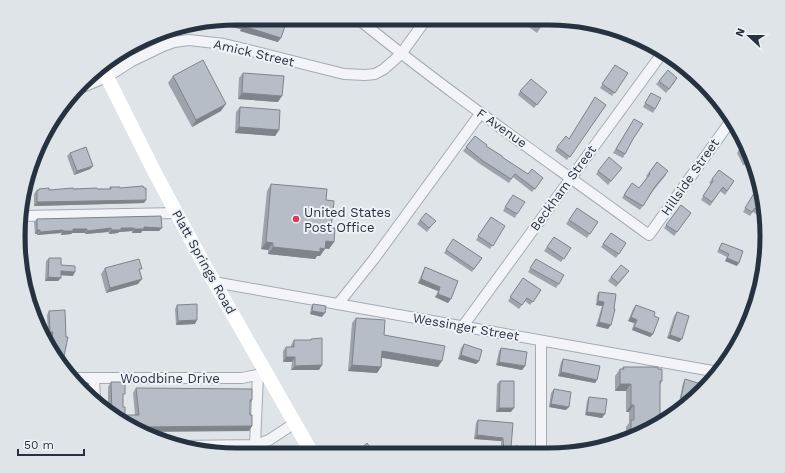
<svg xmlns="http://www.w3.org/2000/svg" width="785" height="473" font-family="'Work Sans',sans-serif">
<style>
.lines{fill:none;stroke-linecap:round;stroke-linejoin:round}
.minor-casing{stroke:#a4abb3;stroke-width:12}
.minor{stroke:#f2f4f7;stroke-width:10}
.secondary{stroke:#fff;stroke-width:14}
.wall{fill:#9da3aa}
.shaded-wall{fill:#7f848b}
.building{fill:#b6bdc6;stroke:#7f848b}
.poi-dot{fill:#d53e5b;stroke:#eff3f7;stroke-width:1.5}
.labels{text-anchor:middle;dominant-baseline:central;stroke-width:4;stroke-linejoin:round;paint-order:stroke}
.street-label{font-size:13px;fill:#273241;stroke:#eff3f7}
.poi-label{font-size:13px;fill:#273241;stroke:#eff3f7;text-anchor:start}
.rim{fill:none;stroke:#273241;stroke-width:5}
</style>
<rect width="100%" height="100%" fill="#dfe4e9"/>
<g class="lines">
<g class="minor-casing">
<path id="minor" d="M357 18C451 95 551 163 649 235L732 119
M78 89 107 77 132 61 163 46 174 42 189 40 224 44 344 74 365 75 375 74 384 69 401 54 427 18
M22 214V261
M22 216 177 213
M214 282 718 372
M338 304 374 259 480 114
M463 326 663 52
M72 378H242L266 373
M94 378 95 399
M177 446 255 445 269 440 295 423
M253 455 255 445 258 375
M541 455V341"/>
</g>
<use href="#minor" class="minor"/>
<path class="secondary" d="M101 65 155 173 205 266 313 455"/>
</g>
<path class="wall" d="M236 18 279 25 278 42 240 31 241 29 225 26V25L212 22Z
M320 18H335L330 26Z
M517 18H547L537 33Z
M615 65 628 73 612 96 600 88Z
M243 73 278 102 238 99 239 78Z
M173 76 221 111 192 127 168 83Z
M659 81 675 82 666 93 656 84Z
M520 91 547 92 534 108 518 95Z
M651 93 655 109 653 113 643 107Z
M606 105 567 160 555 151 557 147 568 139Z
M240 107 279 130 275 136 235 133 236 112Z
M632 122 633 139 625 154 623 158 613 153Z
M475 136 486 146 502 157 528 174 543 178 532 192 513 177 509 183 480 164 463 151Z
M739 150 750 162 743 165 737 153Z
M70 153 93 166 90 169 74 175 67 156Z
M657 162 666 175 653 191 640 210 622 198 632 183 639 188 647 177 646 176Z
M622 168 608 185 596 174 598 171Z
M719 170 734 181 725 195 720 191 710 206 701 200 711 184 709 183Z
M271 184 326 200 334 242 329 249 325 248 320 256H317L315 259 268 254V250L261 249 267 191Z
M110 187 120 188 146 200 144 203 34 206V194L37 190H38L39 189 49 190 109 189Z
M756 190 763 209 758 215 753 212 750 216 743 212Z
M510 198 517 214 515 218 503 211Z
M681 205 691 213 674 236 664 228Z
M577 208 598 222 587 238 566 224Z
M161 216 159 231H142L141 233H132V231L119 232 118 233 109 234 108 232 85 234V233H72L71 234 61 235V233L37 235V234H35L34 222 37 219Z
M491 217 505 226 490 249 476 240Z
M420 220 433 224 427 232 417 224Z
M611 233 626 243 616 258 601 247Z
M554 237 571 248 561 262 544 251Z
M453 239 482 258 472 272 444 253Z
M722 243 737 266 725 261 727 257 717 252Z
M49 258 61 265 73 276 61 275 58 281H45L46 261Z
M536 259 559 284 556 288 528 272Z
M425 267 458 281 448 303 435 297 438 291 418 283 423 271Z
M105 268 140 271 138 284 106 293 101 274Z
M626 275 616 287 608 281 611 277Z
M523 278 541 290 530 305 525 301 519 309 508 301Z
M599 292 614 309 608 329 596 326 602 306 596 305 597 295Z
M313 304 322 317 310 314 311 307Z
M177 305 195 324 176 325 175 309Z
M636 305 654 316 653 334 650 337 632 330 634 323 628 321 633 309Z
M49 311 66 337 61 365 49 343 50 336H48L47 315Z
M677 312 679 342 667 338 674 316Z
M356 318 384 335 438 367 382 358 381 367 377 373 348 371 352 323Z
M311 339 319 370H291L292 362H283V351L286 347H291V345L294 340H310Z
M464 344 479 361 476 364 458 359 461 348Z
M501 348 525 366 522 370 496 365 499 351Z
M563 359 597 380 595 383 558 376 561 362Z
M623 367 658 369 662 381 660 385 658 426 626 440V427L629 423V412H626V391H615V376L620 369H622Z
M685 379 701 384 703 391 687 403 679 402 683 383Z
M500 381 511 412H496L497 384Z
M111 382 123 397V407L125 415H135L133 393 136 388 252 400 250 403V415L252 426 249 431 115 418 108 412V387Z
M554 389 566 410 549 407 551 393Z
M589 397 602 418 585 415 587 401Z
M478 420 513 423 511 447 518 455H501V441L474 439 476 423Z
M559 448 563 455H556V452Z"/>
<path class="shaded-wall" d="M225 20 228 21 225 25 212 22Z
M228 22 244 24 241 29 225 26Z
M243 26 281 38 278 42 240 31Z
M242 93 282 96 278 102 238 99Z
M226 104 221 111 192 127 196 120Z
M239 127 279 130 275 136 235 133Z
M749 160 750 162 743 165 746 162Z
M93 166 90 169 74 175 77 171Z
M146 200 144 203 34 206 37 202Z
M144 227 162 228 159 231H142L141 233H132L134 229Z
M111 228 108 232 85 234 87 231Z
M121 228H134L132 231 119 232 118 233 109 234 111 230Z
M73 229H87L85 233H72L71 234 61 235 63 231Z
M37 230H40L37 234H35Z
M63 230 61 233 37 235 40 232Z
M326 241 334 242 329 249 321 248Z
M266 242 273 243 268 250 261 249Z
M273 247 320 248 325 249 320 256H317L315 259 268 254Z
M727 258 739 263 737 266 725 261Z
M61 271 75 272 73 276 58 275Z
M48 277 61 278 58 281H45Z
M142 279 138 284 106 293 110 288Z
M421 279 440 287 438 291 418 283Z
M438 294 451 299 448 303 435 297Z
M598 301 604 302 602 306 596 305Z
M312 311 325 313 322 317 310 314Z
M631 317 637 320 634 323 628 321Z
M197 320 195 324 176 325 178 321Z
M599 322 611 325 608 329 596 326Z
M634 327 653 334 650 337 632 330Z
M50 332H53L50 336H48Z
M670 335 682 339 679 342 667 338Z
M382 351 442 361 438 367 378 357Z
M461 355 479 361 476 364 458 359Z
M286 357H295L292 362H283Z
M58 360 63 361 60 365Z
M499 362 525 366 522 370 496 365Z
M322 365 319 370H291L295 366Z
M352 365 381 367 377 373 348 371Z
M561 372 597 380 595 383 558 376Z
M620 384H631L626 391H615Z
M681 398 691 400 687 403 679 402Z
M551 404 569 407 566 410 549 407Z
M631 405H634L629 412H626Z
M499 408H514L511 412H496Z
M587 412 605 414 602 418 585 415Z
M252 426 249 431 142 432 133 427Z
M477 435 503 438 501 441 474 439Z"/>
<path class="building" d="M236 18H281L279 25 285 26 281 38 243 26 244 24 228 22V21L225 20Z
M327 18H335L332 22Z
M532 18H547L542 26Z
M203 60 226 104 196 120 173 76Z
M615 65 628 73 615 93 602 84Z
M668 70 677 78 669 89 659 81Z
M243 73 284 76 282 96 242 93Z
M531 79 547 92 537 105 520 91Z
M651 93 661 98 655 109 645 103Z
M595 97 606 105 570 157 557 147 566 136 569 139Z
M240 107 280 110 279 130 239 127Z
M634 119 643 124 633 139 625 154 616 149Z
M475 136 487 145 486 146 502 156V157L528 174 532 169 543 178 535 189 515 174 511 179 483 161 466 147Z
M86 147 93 166 77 171 70 153Z
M744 147 749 160 746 162 739 150Z
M609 157 622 168 611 181 598 171Z
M657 162 668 171 654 188 643 206 624 195 632 183 639 188 650 174 649 173Z
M719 170 734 181 727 191 723 187 712 202 703 196 713 181 712 179Z
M271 184 327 189 326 200 334 201 331 228H335L334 242 326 241 325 249 320 248V252L273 247V243L266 242Z
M143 186 144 188H146V200L37 202V190H39V189L49 188V190L73 188V189L97 188V189H111L110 187H120V188Z
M756 190 763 194V209L761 212 755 208 752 212 745 208Z
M513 195 525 202 517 214 505 207Z
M681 205 691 213 677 232 666 225Z
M577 208 598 222 590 234 569 220Z
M426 213 436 221 429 228 420 220Z
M161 216 162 228 144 227V229H134V228H121V230H111V228L87 231V229H73V231H63V230L40 232V230H37V219Z
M491 217 505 226 493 246 478 236Z
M611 233 626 243 619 254 603 244Z
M554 237 571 248 564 259 547 247Z
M453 239 482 258 474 269 446 250Z
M722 243 743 251 739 263 727 258 729 254 719 249Z
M49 258H61V265L75 266V272L61 271V278L48 277Z
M139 259 142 269H139L142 279 110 288 105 268Z
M536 259 564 275 559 284 530 268Z
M621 265 629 271 618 283 611 277Z
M425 267 458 281 451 299 438 294 440 287 421 279Z
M523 278 541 290 533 302 527 298 522 305 510 297Z
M599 292 616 294 614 309H615L611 325 599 322 604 302 598 301Z
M197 304V320L178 321 177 305Z
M313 304 326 306 325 313 312 311Z
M636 305 655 312 654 316 659 318 653 334 634 327 637 320 631 317Z
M65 310 66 337H68L63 361 58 360 50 346 53 332H50L49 311Z
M677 312 689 316 682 339 670 335Z
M356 318 385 320 384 335 445 346 442 361 382 351 381 367 352 365Z
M322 338V365L295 366V357H286V347H294V340H311V339Z
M464 344 482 350 479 361 461 355Z
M501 348 527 352 525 366 499 362Z
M563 359 600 366 597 380 561 372Z
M623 367H658V369H662V381H660V424L633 437H631V420H634V405H631V384H620V369H624Z
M685 379 701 384 708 385 703 391 691 400 681 398Z
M500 381H514V408H499Z
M111 382H123V384H125V394H123V407H125V415H139L136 388 252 389V400H250V415H252V426L133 427 115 418 112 415Z
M78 383H88V393Z
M554 389 571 392 569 407 551 404Z
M589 397 607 399 605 414 587 412Z
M478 420 513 423 511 447 518 446V455H504L503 438 477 435Z
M367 443 376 455H357L356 453Z
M287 448 291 455H275Z
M559 448 576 452 563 455H557Z"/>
<circle class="poi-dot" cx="296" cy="219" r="4"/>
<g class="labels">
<g class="street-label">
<text transform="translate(254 53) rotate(13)">Amick Street</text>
<text transform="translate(502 128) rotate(35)">F Avenue</text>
<text transform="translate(690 177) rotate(-55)">Hillside Street</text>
<text transform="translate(563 188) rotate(-54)">Beckham Street</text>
<text transform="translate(204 262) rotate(61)">Platt Springs Road</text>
<text transform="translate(466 327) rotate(10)">Wessinger Street</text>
<text x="170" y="378">Woodbine Drive</text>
</g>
<g class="poi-label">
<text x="304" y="212">United States<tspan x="304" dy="15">Post Office</tspan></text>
</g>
</g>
<path d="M0 0H785V473H0ZM236 25H549A211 211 0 0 1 760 236V237A211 211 0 0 1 549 448H236A211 211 0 0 1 25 237V236A211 211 0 0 1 236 25Z" fill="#dfe4e8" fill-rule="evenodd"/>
<path class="rim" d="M236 25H549A211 211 0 0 1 760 236V237A211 211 0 0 1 549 448H236A211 211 0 0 1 25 237V236A211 211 0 0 1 236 25Z"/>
<g transform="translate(749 36) rotate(292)" stroke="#eff3f7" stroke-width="3" paint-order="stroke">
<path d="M0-3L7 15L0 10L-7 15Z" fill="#273241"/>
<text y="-6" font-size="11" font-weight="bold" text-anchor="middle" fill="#273241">N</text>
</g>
<path d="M18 449v6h66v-6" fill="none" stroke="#273241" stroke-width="2"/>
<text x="24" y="449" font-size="12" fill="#273241" stroke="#eff3f7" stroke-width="3" paint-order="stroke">50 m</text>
</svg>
